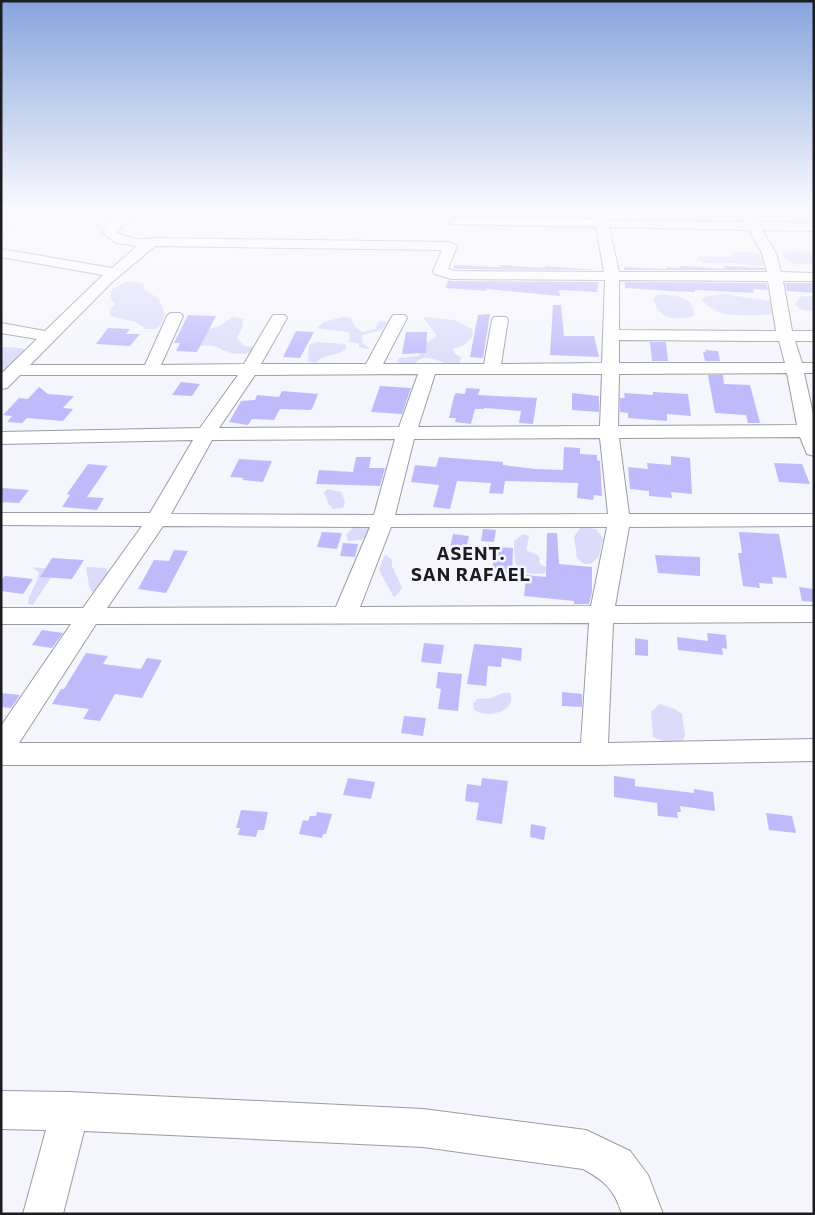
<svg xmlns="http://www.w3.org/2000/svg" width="815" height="1215" font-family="Commissioner,sans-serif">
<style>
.green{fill:#dcdbfa}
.building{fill:#bfbafa}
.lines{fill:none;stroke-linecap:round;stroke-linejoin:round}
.minor-casing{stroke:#9b9ba7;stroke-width:2}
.path{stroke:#909096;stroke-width:2;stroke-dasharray:0.5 2.5;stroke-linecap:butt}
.minor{fill:#fff;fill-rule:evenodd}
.labels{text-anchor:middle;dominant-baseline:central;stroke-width:5;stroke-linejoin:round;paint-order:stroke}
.district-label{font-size:18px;font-weight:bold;letter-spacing:1px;fill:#1c1c21;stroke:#f5f5fd}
</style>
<rect width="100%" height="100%" fill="#f5f5fd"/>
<path class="green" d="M789 251 814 252V264C800 264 790 267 782 254Z
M739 252 762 253 766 263 761 266 735 263H705L697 259 699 256 729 257Z
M127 281 144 283 143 288 159 299 165 315 161 325 155 329H146L136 322 110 316V309L116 304 111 299V290Z
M659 294C674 296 694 294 694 315 689 318 684 318 678 318 663 319 658 312 653 298Z
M724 294 778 302 775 313C764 316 732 316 722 313 714 310 708 306 702 300L703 297Z
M806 296H814V312L800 309 795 304 800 297Z
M232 317 244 319 242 322 243 326 237 338 243 345 255 348 254 351C242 356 229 354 219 348 214 344 204 346 198 346L204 330 220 326Z
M343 317 351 318 355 327 362 332 375 329 379 321 387 322 382 330 362 335 363 344 369 348 367 349 359 347V343L348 342 350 336 348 332 317 328 324 322Z
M423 317 454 320 472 329 473 336 464 345 453 349 454 353 461 357 460 365C456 365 451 366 447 364 436 360 421 352 414 366H399L397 362 399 358 418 356 423 352 425 344 437 336Z
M317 342 345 344 347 348C338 357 324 353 316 363L308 362 309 345Z
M1 347 20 348 26 350 1 376Z
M328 489 341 492 345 501 343 508 333 509 328 503 324 492Z
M355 526H364L371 530 362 540 348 541 346 535Z
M581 527 596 529 603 538 599 556 591 564H584L577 558 574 537Z
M523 534 529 536 526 550 539 556 540 564 548 568 545 573C531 575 528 574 517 568 514 559 514 550 514 541Z
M386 555 392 560V566L402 588 395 597 393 596C389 587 384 580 379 570L384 556Z
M32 567 49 569 52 576 33 605 28 604C28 593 38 585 39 572Z
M86 567 106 568 111 584 93 594 89 586Z
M503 693H510C516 707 498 715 486 714 482 714 477 711 474 710L473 704 477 699 491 698Z
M660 704 675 709 682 714 685 736 679 747 653 737 651 712Z"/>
<path class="building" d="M454 265 500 267 501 265 545 268V266L598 270 453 269Z
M680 266 725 269 724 266 764 268 765 270H624V267L667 269 666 267 680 268Z
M448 280 451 281 599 282 597 292 559 290 560 296 487 289 486 291 445 288Z
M625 282 766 283 768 290 753 289 754 293 695 290V292L669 291 625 288Z
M785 283H814V293L787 291Z
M553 305H561L564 336H594L599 357 550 355Z
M490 314 483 358 470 357 478 315Z
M188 315 216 316 197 352 176 351 180 343H174Z
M108 328 130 329 126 334H140L130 346 96 344Z
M296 331 314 332 300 358 283 357Z
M406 332H427L426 353 402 354Z
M650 342H666L668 361H652Z
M705 350 718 351 720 361H705L703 352H706Z
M708 375H723L724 384 750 385 760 423H748L746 415 715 413Z
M181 382 200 384 192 396 172 395Z
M380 386 411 388 402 414 371 412Z
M39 387 48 394 74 396 63 408 73 409 63 421 27 418 22 423 7 422 12 416 3 415 19 398 28 399Z
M466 388 480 389 478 395 537 398 533 424 519 423 521 411 484 408V409H475L471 424 455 422 456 418H449L454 396 456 393 465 394Z
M282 391 318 394 312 409 309 410 280 409 274 420 252 419 248 425 229 422 241 401 255 400 257 395 279 397Z
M653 392 688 394 691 416 667 414V421L628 418V413L620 412V398H625L624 393 653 395Z
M572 393 599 396V412L572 410Z
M564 447 580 448V454L597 455V460L600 461 602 496 594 495 593 500 577 498 578 483 505 481 503 494 489 493 491 483 457 481 450 509 433 507 439 485 411 482 415 465 436 467 439 457 503 462V465L535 469 563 470Z
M671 456 690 458 692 494 671 492 672 498 649 496V491L630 489 628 467 648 469 647 463 671 465Z
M356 457H371L369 468H385L380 486 316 484 319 470 353 472Z
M239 459 272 461 263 482 242 480 244 478 230 477Z
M774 463 802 464 810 484 779 482Z
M88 464 108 466 87 497 104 498 97 510 62 507 70 495 67 494Z
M1 488 29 490 19 503 1 502Z
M483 529 496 530 494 542 481 541Z
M322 532 342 533 337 549 317 547Z
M739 532 779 534 787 578 772 577 773 584 759 583 760 588 743 586 738 553H742Z
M547 533H557L559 564 592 567V592L589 604H574V601L524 596 526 575 546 577Z
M453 534 469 536 466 550 450 548Z
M343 543 358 544 355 557 340 556Z
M494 547 513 548 512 578 492 576Z
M174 550 188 551 166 593 138 589 154 560 169 561Z
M655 555 700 557V576L658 573Z
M52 558 84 560 72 579 40 577Z
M5 576 33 579 23 594 1 591V580Z
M799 587 814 589V602L802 601Z
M42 630 63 633 52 648 32 645Z
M707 633 726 635 727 649 722 648 723 655 678 650 677 637 708 641Z
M635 638 648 640V656L635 655Z
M424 643 444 645 441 664 421 662Z
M474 644 522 648 521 661 502 658 501 667 488 666 486 686 467 684Z
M86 653 108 656 103 664 141 669 147 658 162 660 142 698 115 694 100 721 83 719 89 709 52 704 61 689H64Z
M438 672 462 674 458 711 438 709 441 689 436 688Z
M562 692 582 694V707L562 706Z
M1 693 20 695 11 708 1 707Z
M404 716 426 718 423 736 401 733Z
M614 776 635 779V786L694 793V789L713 792 715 811 680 806 681 812H677L678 818 658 816 657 803 614 797Z
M348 778 375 782 371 799 343 795Z
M482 778 508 781 502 824 476 820 479 803 465 801 467 784 481 786Z
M241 810 268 812 264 830H258L256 837 238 835 240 828H236Z
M317 812 332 814 326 834H323L322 838 299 834 303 820 308 821 310 816H316Z
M766 813 792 816 796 833 769 830Z
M531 824 546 827 544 840 530 837Z"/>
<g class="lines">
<g class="minor-casing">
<path id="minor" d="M126 210H134L136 213 116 232C127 238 142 241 154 238L450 242 457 246 448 269 453 271 604 272 596 227 451 224 450 221 456 217 594 219 592 210H604L607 220 744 222 741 216 747 212 751 213 757 222 814 223V231L762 230 776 253 781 272 814 273V281H783L792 331H814V341H795L802 363H814V373H804L814 418V456L807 454 800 437 619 438 629 514H814V526L629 527 615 606H814V622L613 623 608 743 814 739V761L594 765H1V726L71 624H1V608H83L142 526 1 525V513H150L193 440 1 444V432L200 428 238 375H20L7 388 1 389V374L37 339 1 333V323L45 331 103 275 1 257V249L112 268 137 246 116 243 102 233 109 223ZM609 227 749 230 762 253 767 272H619ZM155 246 442 250 433 271 435 274 451 279 605 280 602 363 501 364 508 320 506 317H494L492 320 484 364H383L407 318 405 315H393L391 318 366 364H261L287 318 285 315H273L271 318 244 364 161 365 183 316 180 313H170L167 316 145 365H30L111 283ZM619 280 768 281 776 331 619 330ZM619 340 779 341 785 363H619ZM787 373 797 425 618 426 619 374ZM418 374 399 427 219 428 255 375ZM435 374H602L600 426 418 427ZM600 438 608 514 395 515 414 439ZM395 439 374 515 171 514 212 440ZM163 526 370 527 336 607 107 608ZM391 527H607L591 606 360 607ZM589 623 581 743H19L96 624Z
M1 1091 70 1092 423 1109 586 1130 630 1151 648 1175 663 1214H622C614 1189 605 1181 583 1169L423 1147 84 1131 63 1214H23L46 1130 1 1129Z"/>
</g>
<path class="path" d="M1 236 40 210"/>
<use href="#minor" class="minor"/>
</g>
<linearGradient id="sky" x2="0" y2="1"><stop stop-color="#86a5dd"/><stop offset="0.55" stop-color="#fafafe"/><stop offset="1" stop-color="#fafafe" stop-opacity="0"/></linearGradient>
<rect width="815" height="380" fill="url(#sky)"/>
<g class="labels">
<g class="district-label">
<text x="471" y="553">ASENT.<tspan x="471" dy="21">SAN RAFAEL</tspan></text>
</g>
</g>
<rect width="815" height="1215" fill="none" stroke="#1c1c21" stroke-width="5"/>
</svg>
